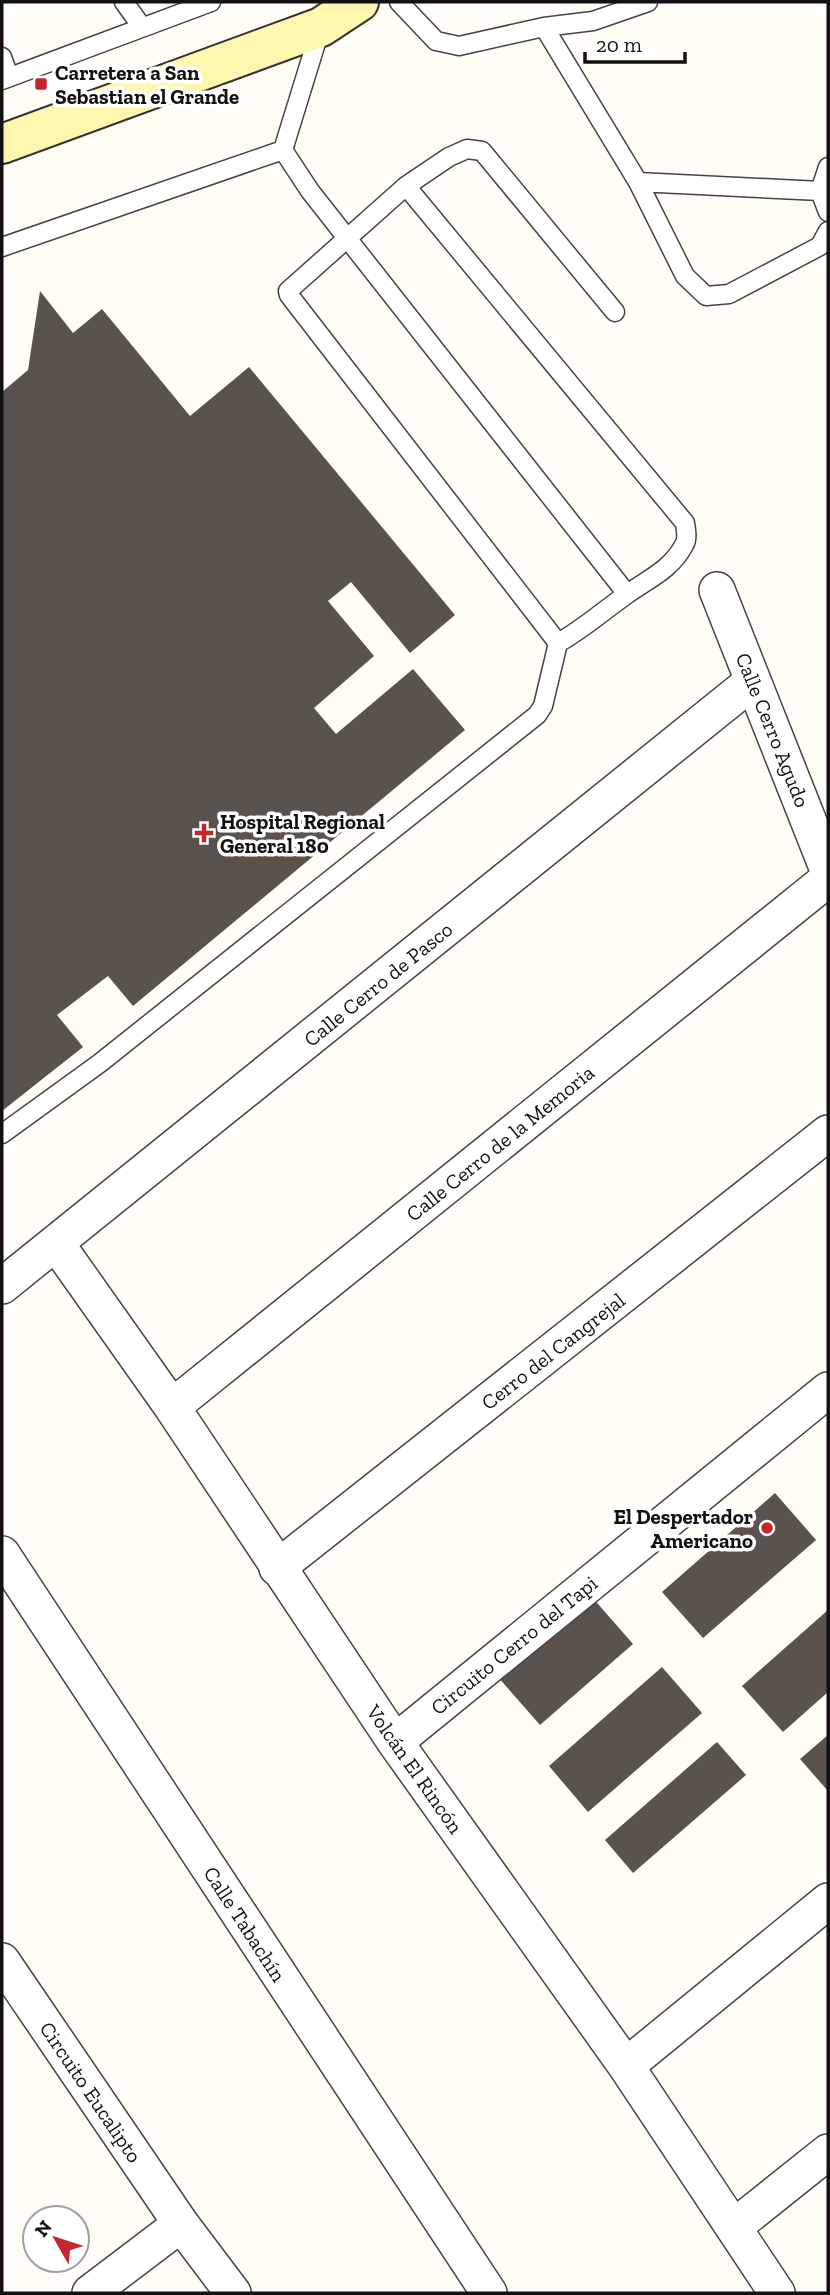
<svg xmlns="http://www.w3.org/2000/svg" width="830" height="2295" font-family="'Zilla Slab',serif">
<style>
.building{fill:#5a524d}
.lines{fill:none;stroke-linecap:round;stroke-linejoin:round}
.lane-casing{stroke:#444;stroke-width:21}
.street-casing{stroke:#444;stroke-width:38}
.secondary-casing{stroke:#333;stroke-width:42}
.lane{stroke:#fff;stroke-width:18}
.street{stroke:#fff;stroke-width:35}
.secondary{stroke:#fff6b0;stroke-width:38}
.poi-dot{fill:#c4262e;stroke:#fff;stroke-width:2.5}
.labels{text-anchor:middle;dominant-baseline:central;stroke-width:7;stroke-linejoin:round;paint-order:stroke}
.poi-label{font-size:21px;font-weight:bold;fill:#111;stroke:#fff;text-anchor:start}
.street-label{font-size:21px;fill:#111;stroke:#fff}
</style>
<rect width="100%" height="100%" fill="#fffdf5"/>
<path class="building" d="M40 291 73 333 102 309 190 416 249 367 455 615 410 653 351 582 328 601 374 656 314 708 336 734 413 669 465 730 133 1006 108 976 57 1015 83 1047 2 1111V392L28 370Z
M775 1493 816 1540 703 1638 662 1592Z
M591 1596 633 1644 540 1725 498 1677Z
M828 1610V1692L783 1732 742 1686Z
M662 1667 702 1713 588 1812 549 1766Z
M828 1735V1791L800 1759Z
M717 1742 746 1775 633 1873 605 1840Z"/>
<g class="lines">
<g class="lane-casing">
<path id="lane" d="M124 2 142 27
M399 2 436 41 459 46 544 27 593 21 648 2
M544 27 638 182 685 276 706 296 729 294 820 246 828 231
M2 57 9 77
M2 80 211 2
M283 150 310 191 627 594
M638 182 820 191 828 167
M820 191 828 212
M2 247 283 150 320 30
M558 643 289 295 288 291 406 186 449 157 467 149 482 151 615 312
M2 1134 100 1063 537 715 543 706 558 643C583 629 603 611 626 595 648 579 671 570 684 545 688 539 686 530 685 523L406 186"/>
</g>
<g class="street-casing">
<path id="street" d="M717 590 828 870
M56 1243 172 1407 395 1742 626 2066 777 2293
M2 1286 753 681
M172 1407 828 879
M2 1554 489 2293
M277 1568 828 1133
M395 1742 828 1390
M2 1961 181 2224 233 2293
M626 2066 828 1901
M734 2227 828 2152
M90 2293 181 2224"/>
</g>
<g class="secondary-casing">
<path id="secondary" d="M2 144 321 27 359 2"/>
</g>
<use href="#lane" class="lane"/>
<use href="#street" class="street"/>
<use href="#secondary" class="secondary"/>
</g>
<g class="poi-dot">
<rect x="34" y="77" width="14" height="14" rx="3.5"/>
<path d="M200.5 822.5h7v7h7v7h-7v7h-7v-7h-7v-7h7z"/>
<circle cx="767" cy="1528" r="7"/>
</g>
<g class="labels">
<g class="poi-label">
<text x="55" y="72">Carretera a San<tspan x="55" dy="24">Sebastian el Grande</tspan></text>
<text x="220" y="821">Hospital Regional<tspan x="220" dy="24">General 180</tspan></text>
<text x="753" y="1516" text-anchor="end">El Despertador<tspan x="753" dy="24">Americano</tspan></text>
</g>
<g class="street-label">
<text transform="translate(773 730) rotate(68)">Calle Cerro Agudo</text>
<text transform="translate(378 984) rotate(-39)">Calle Cerro de Pasco</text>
<text transform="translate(500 1143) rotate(-39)">Calle Cerro de la Memoria</text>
<text transform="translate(553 1351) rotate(-38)">Cerro del Cangrejal</text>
<text transform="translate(514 1645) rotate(-39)">Circuito Cerro del Tapi</text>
<text transform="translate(415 1769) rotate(55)">Volcán El Rincón</text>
<text transform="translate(245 1924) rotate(57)">Calle Tabachín</text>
<text transform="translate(91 2092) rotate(56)">Circuito Eucalipto</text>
</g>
</g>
<rect width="830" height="2295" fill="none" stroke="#111111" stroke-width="7"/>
<g transform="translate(56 2239) rotate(309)"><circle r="33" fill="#ffffff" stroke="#a0a0a0" stroke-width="2"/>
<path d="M0-5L12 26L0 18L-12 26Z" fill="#c4262e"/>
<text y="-10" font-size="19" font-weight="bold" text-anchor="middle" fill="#111111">N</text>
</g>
<path d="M585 52v10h100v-10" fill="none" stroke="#111111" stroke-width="3.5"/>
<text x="596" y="52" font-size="21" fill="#111111" stroke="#ffffff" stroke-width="5" paint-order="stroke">20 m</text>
</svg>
